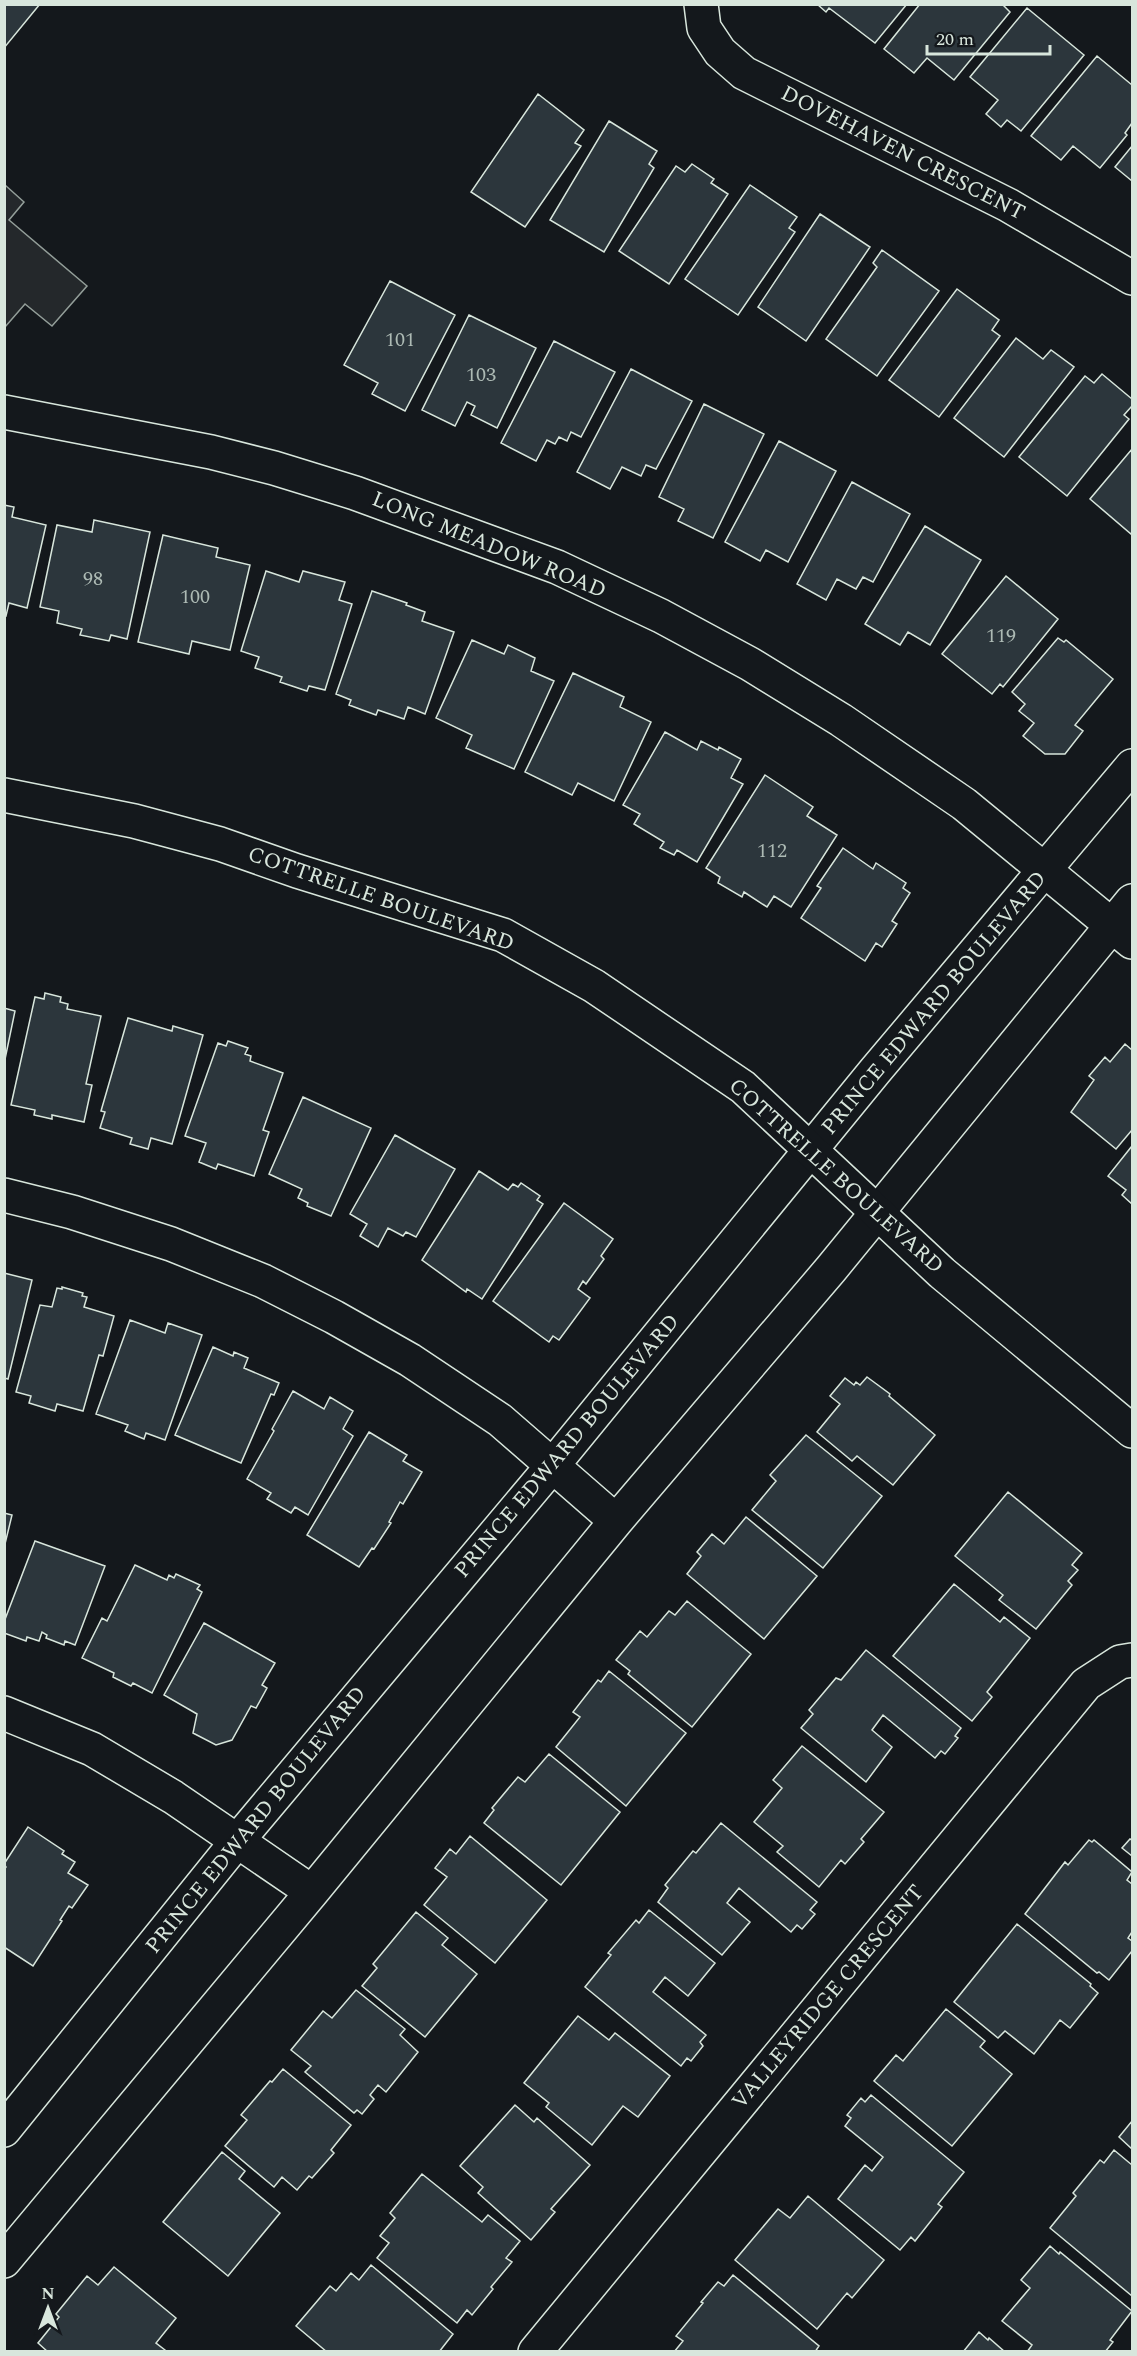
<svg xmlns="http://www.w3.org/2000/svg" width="1137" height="2356" font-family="Spectral,serif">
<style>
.parking{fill:#24282b;stroke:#939e99;stroke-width:1.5}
.building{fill:#2c363c;stroke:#d8e6dc;stroke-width:1.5}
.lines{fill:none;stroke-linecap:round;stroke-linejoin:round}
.minor-casing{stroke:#d8e6dc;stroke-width:36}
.major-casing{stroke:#d8e6dc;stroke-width:36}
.minor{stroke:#14181c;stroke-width:33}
.major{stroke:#14181c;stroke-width:33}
.labels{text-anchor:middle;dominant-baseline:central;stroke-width:4.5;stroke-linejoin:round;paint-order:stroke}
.number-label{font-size:20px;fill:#adbab4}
.street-label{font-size:22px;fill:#d8e6dc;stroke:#14181c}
</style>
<rect width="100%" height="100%" fill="#14181c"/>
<path class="parking" d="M5 185 24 202 9 220 87 286 52 326 25 304 5 327Z"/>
<path class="building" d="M4 4H40L4 48Z
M817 4H907L875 43 829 8 826 12Z
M920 4H1002L1010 12 954 80 927 58 914 73 884 49Z
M1027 8 1084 55 1021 131 1007 120 1001 127 986 114 998 100 970 77Z
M1097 56 1132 85V123L1125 133 1127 135 1100 168 1073 146 1061 160 1031 136Z
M538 94 584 130 575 143 581 146 525 227 471 192Z
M609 121 657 151 649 164 654 168 604 252 550 220Z
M1132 146V181L1115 167Z
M692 164 714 179 711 183 728 194 669 284 619 251 676 166 685 172Z
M750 185 797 217 789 228 795 232 738 315 685 279Z
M820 214 870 247 806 341 758 307Z
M882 250 939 291 877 376 826 339 877 267 873 263Z
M390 281 455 315 405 411 372 394 378 383 344 365Z
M957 289 999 320 992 330 1000 336 939 417 889 380Z
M469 315 536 348 497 428 471 415 475 406 467 402 455 426 422 410Z
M1016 338 1043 359 1051 350 1074 367 1004 457 954 418Z
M554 341 615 372 581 437 571 432 567 441 559 437 555 444 547 440 536 461 501 443Z
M631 369 692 401 656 469 646 465 641 476 622 467 610 489 577 472Z
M1102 374 1132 399V406L1124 415 1129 419 1067 496 1019 457 1085 376 1094 383Z
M704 404 764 434 713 538 678 521 684 509 659 497Z
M779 441 836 471 788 562 766 550 760 561 725 542Z
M1132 449V532L1131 534 1090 499Z
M852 482 910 514 873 582 863 577 856 589 837 579 826 600 797 584Z
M4 505 14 507 12 517 46 525 27 608 9 603 6 616 4 615Z
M94 520 150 532 127 639 111 635 109 641 80 635 82 629 57 623 59 611 40 607 57 525 92 532Z
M925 526 981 560 930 645 908 632 900 645 865 624Z
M163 535 218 548 216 557 250 565 230 650 192 641 189 654 138 642Z
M266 571 299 582 303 571 345 582 339 600 352 604 325 690 309 686 307 691 280 682 282 677 255 668 259 657 241 651Z
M1006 576 1058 619 1003 687 1000 684 992 694 942 654Z
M372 591 407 603 406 605 425 612 422 621 454 632 425 714 408 707 404 719 378 710 376 715 349 705 351 700 336 694Z
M1058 638 1064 642 1066 640 1113 679 1075 725 1083 731 1065 754H1045L1023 736 1034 723 1019 711 1025 704 1012 692Z
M472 640 504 654 508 645 535 658 531 671 554 681 514 769 466 748 472 735 436 718Z
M573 673 624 697 620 707 651 722 614 801 578 783 572 795 525 772Z
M665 732 697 750 701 741 718 750 719 747 741 759 731 778 743 784 697 862 677 850 674 855 660 848 664 842 634 824 640 814 623 805Z
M765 775 813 807 807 816 837 835 791 907 774 896 767 907 744 892 742 897 718 883 720 877 706 868Z
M843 848 873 869 876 863 906 883 903 888 910 893 892 921 897 924 882 947 876 943 865 961 801 918 821 888 817 886Z
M45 993 61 997 60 1002 68 1004 67 1009 101 1016 86 1084 92 1085 84 1122 52 1115V1119L34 1115 35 1110 11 1105 35 997 44 999Z
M4 1008 15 1011 4 1064Z
M128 1018 172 1031 173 1026 203 1035 172 1144 151 1138 148 1149 130 1144 132 1138 100 1128 105 1112 101 1111Z
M228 1041 248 1048 245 1054 251 1056 250 1061 283 1073 263 1130 269 1132 254 1176 218 1164 216 1169 199 1162 206 1143 185 1136 218 1043 226 1046Z
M1125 1044 1132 1050V1130L1116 1149 1071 1112 1094 1080 1089 1076 1105 1057 1110 1062Z
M303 1097 371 1128 331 1216 307 1206 308 1203 298 1198 302 1189 269 1174Z
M395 1135 455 1169 416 1237 406 1232 403 1236 388 1228 378 1247 360 1236 367 1224 350 1214Z
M1132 1146V1204L1122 1195 1126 1190 1108 1176Z
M479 1171 508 1190 513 1184 518 1187 521 1183 540 1196 537 1200 543 1204 482 1299 467 1289 466 1292 422 1260Z
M564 1203 613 1239 601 1256 604 1259 586 1284 583 1281 578 1289 590 1298 559 1340 553 1336 549 1342 493 1301Z
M4 1273 32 1280 8 1379 4 1378Z
M62 1287 83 1293 82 1296 87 1297 84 1307 114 1316 103 1356 99 1355 83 1411 57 1404 55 1411 29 1403 31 1396 16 1392 40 1305 52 1307 57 1288 62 1289Z
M130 1320 165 1333 168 1323 202 1335 165 1440 146 1433 144 1439 125 1431 128 1425 96 1414Z
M213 1347 233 1356 234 1352 248 1358 244 1368 279 1383 274 1395 271 1394 241 1463 175 1435Z
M867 1377 890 1394 889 1396 935 1435 893 1485 857 1456 852 1461 817 1432 840 1404 830 1396 845 1378 854 1385 856 1382 860 1385Z
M293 1391 324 1409 330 1397 353 1411 343 1429 353 1436 308 1515 295 1507 291 1513 267 1499 271 1493 247 1479 274 1431 272 1429Z
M369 1432 407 1455 403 1461 422 1472 403 1504 400 1502 389 1522 391 1523 374 1549 372 1548 359 1567 307 1535Z
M806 1435 882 1496 823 1568 752 1510 776 1481 770 1475Z
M1008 1492 1082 1553 1072 1565 1078 1570 1068 1581 1072 1585 1036 1629 999 1600 1003 1595 955 1556Z
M4 1513 12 1515 4 1548Z
M746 1517 817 1576 764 1639 687 1574 701 1556 697 1552 712 1534 724 1544Z
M35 1541 105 1566 75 1645 65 1641 64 1645 46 1638 47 1635 42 1632 39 1641 27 1637 26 1641 4 1633V1622Z
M135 1565 167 1580 169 1575 174 1578 176 1574 200 1585 197 1589 202 1592 152 1693 133 1683 131 1686 113 1677 114 1673 82 1658 102 1618 107 1621Z
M954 1584 1000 1622 1004 1617 1030 1638 987 1692 992 1697 972 1721 893 1656Z
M687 1601 751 1654 692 1727 628 1674 630 1671 616 1660 640 1631 647 1637 669 1611 675 1615Z
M204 1623 275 1663 262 1685 267 1688 256 1708 251 1706 232 1740 216 1745 193 1733 197 1714 164 1695Z
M866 1650 961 1728 955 1736 958 1738 945 1754 941 1751 935 1758 883 1715 872 1730 892 1747 866 1782 801 1728 813 1714 809 1710 836 1678 841 1680Z
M609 1671 686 1733 626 1806 556 1747 580 1717 573 1712 598 1680 601 1682Z
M802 1746 884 1812 861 1839 864 1842 845 1864 841 1860 819 1887 777 1852 783 1846 754 1822 782 1788 773 1780Z
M549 1754 620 1812 561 1885 484 1823 494 1810 492 1808 518 1777 525 1782Z
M721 1823 817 1902 810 1910 815 1914 802 1929 797 1925 791 1932 739 1888 727 1903 750 1922 722 1955 658 1902 668 1888 665 1885 693 1851 696 1853Z
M28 1827 64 1851 62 1854 75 1862 68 1873 88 1885 72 1908 69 1906 60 1920 62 1921 33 1966 4 1947V1870L6 1867 4 1864Z
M470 1836 547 1900 495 1963 424 1905 447 1877 435 1868 450 1849 456 1854Z
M1130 1839 1132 1840V1856L1122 1848Z
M1089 1840 1092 1842 1094 1840 1132 1872 1127 1880 1132 1884V1932L1128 1938 1132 1941V1951L1109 1980 1099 1972 1097 1973 1025 1914 1065 1862 1068 1865Z
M649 1910 715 1963 688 1996 665 1977 653 1992 706 2035 700 2042 703 2046 691 2061 687 2058 681 2066 585 1987 611 1955 608 1953 636 1920 639 1923Z
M416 1912 448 1938 442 1945 477 1974 425 2037 362 1986 377 1968 373 1964Z
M1017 1924 1091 1984 1090 1986 1098 1993 1070 2028 1060 2020 1034 2054 1005 2031 998 2038 954 2002Z
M356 1990 405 2029 400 2035 418 2052 386 2092 378 2085 370 2095 374 2099 362 2114 357 2110 354 2113 305 2072 311 2066 291 2050 323 2011 332 2018Z
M946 2009 985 2041 980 2047 1012 2074 952 2146 874 2081 896 2055 903 2061Z
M578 2016 609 2040 615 2033 670 2076 638 2117 623 2106 592 2145 546 2107 549 2103 524 2083Z
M283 2069 351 2125 331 2150 334 2153 312 2178 309 2176 297 2190 282 2177 274 2187 225 2146 247 2120 241 2115 270 2081 272 2082Z
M871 2095 964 2172 938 2204 942 2207 915 2241 911 2237 900 2250 838 2199 865 2165 872 2171 883 2157 845 2126 851 2118 847 2115 861 2098 865 2102Z
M515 2105 534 2122 537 2118 590 2165 551 2209 555 2212 531 2240 478 2193 483 2187 460 2166Z
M1132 2121V2149L1119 2137Z
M1114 2150 1132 2165V2296L1050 2228 1076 2196 1073 2193 1100 2160 1104 2163Z
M222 2152 245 2171 239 2179 280 2213 228 2276 163 2222Z
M422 2174 482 2222 488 2215 520 2241 506 2258 512 2262 491 2287 493 2289 472 2315 467 2310 457 2323 377 2258 389 2243 380 2236 395 2218 390 2213Z
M808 2196 884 2260 852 2298 847 2293 817 2329 735 2260 778 2209 790 2218Z
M1050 2246 1059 2254 1060 2252 1132 2311 1110 2340 1113 2342 1105 2352H1027L1032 2345 1002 2321 1030 2288 1021 2280Z
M371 2265 453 2334 439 2352H327L296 2326 330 2286 336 2291 351 2273 359 2280Z
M114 2267 176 2318 156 2343 165 2350 163 2352H48L38 2343 59 2317 56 2314 87 2276 98 2285Z
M733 2275 819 2346 815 2352H674L683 2341 676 2336 703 2303 701 2302 718 2282 724 2286Z
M979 2332 988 2340 989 2338 1005 2352H963Z"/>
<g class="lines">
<g class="minor-casing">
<path id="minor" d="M701 4 704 28 720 52 744 73 1008 205 1132 278
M4 412 211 452 274 468 355 493 557 567 661 616 750 664 841 720 964 804 1132 942
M4 1195 72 1212 171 1244 263 1281 334 1317 410 1360 500 1420 616 1521
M4 1713 92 1749 173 1797 312 1892
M4 2130 238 1840 553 1465 875 1071 1132 766
M4 2261 312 1892 616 1521 831 1269 1132 901
M535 2352 1086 1684 1120 1662 1132 1660"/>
</g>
<g class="major-casing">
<path id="major" d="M4 795 134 821 220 844 297 871 503 935 594 986 743 1087 942 1273 1132 1431"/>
</g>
<use href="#minor" class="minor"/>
<use href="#major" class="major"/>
</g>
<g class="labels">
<g class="number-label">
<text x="400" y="340">101</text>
<text x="481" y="375">103</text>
<text x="93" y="579">98</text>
<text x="195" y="597">100</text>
<text x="1001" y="636">119</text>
<text x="772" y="851">112</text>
</g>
<g class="street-label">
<text transform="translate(903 153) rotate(27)">DOVEHAVEN CRESCENT</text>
<text transform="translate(489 545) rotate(22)">LONG MEADOW ROAD</text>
<text transform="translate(381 899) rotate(19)">COTTRELLE BOULEVARD</text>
<text transform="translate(934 1003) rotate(-50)">PRINCE EDWARD BOULEVARD</text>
<text transform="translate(836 1176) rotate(42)">COTTRELLE BOULEVARD</text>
<text transform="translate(567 1446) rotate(-50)">PRINCE EDWARD BOULEVARD</text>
<text transform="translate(256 1820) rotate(-51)">PRINCE EDWARD BOULEVARD</text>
<text transform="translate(828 1997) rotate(-50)">VALLEYRIDGE CRESCENT</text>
</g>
</g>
<rect width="1137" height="2356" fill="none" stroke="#d8e6dc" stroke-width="12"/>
<g transform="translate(48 2308)" stroke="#14181c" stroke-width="4.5" paint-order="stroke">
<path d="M0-4.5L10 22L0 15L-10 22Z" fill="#d8e6dc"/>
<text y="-9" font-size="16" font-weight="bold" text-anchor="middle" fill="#d8e6dc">N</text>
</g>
<path d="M927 45v9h123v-9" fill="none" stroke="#d8e6dc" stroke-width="3"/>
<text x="936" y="45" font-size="18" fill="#d8e6dc" stroke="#14181c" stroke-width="4.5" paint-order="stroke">20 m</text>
</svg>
